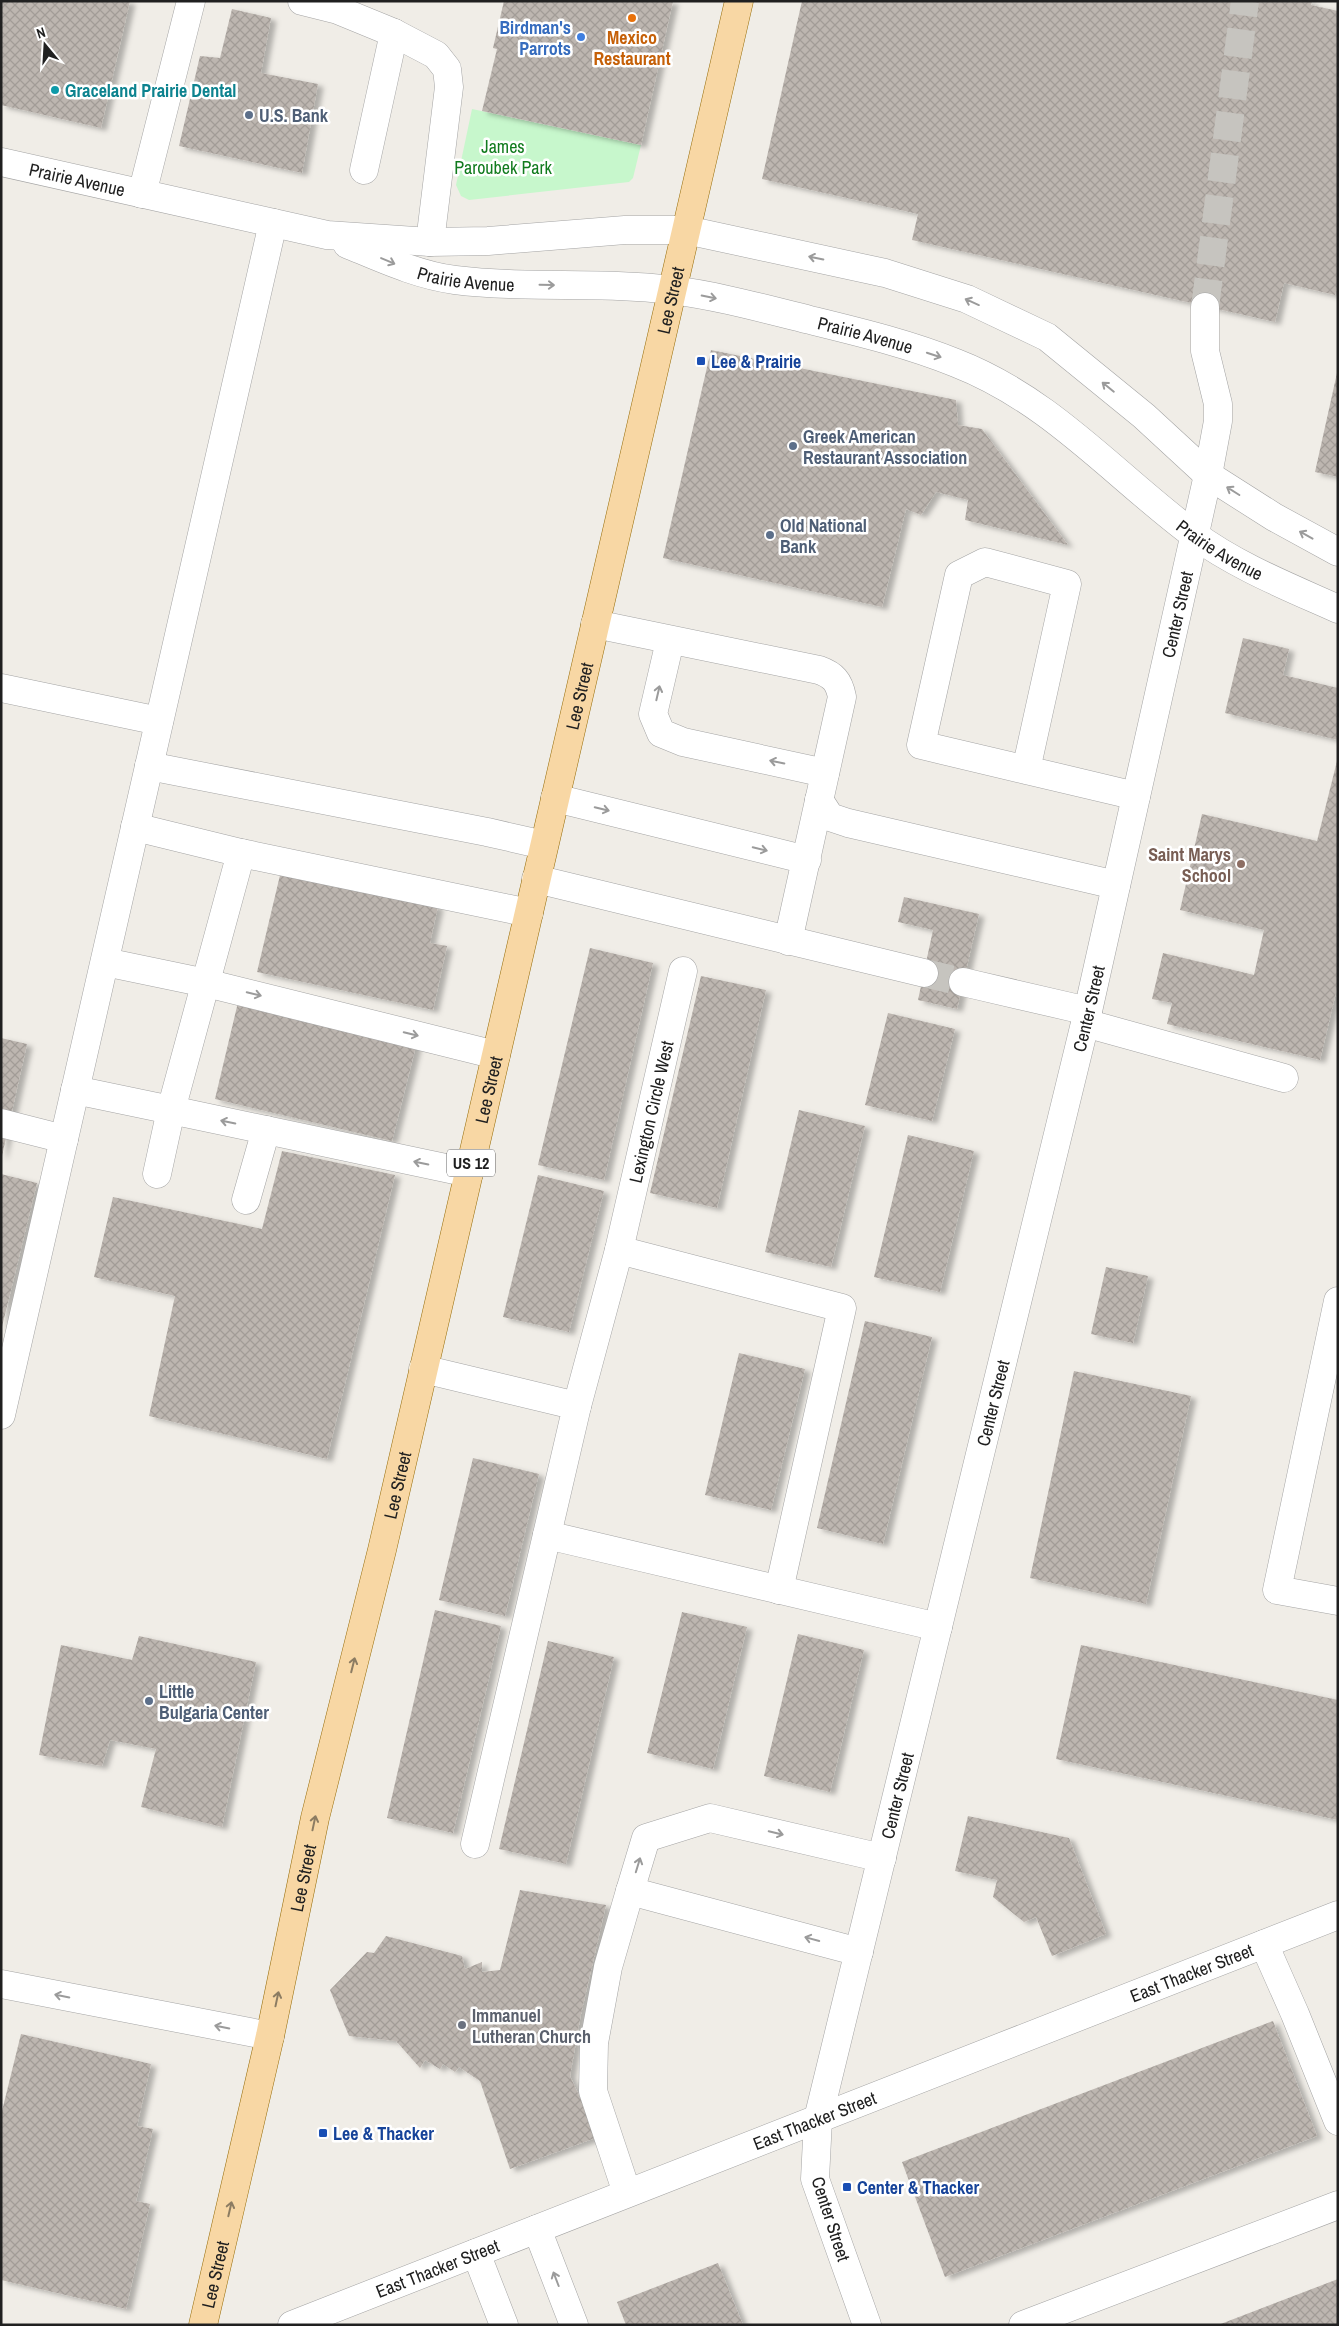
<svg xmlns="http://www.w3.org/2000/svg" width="1339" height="2326" font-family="'Archivo Narrow',sans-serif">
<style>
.park{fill:#c7f7cc}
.building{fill:url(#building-cross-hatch);filter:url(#shadow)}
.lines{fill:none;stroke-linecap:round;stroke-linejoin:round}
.minor-tunnel{stroke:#c6c4bf;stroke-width:28;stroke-dasharray:28 14;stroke-linecap:butt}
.minor-casing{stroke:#a4a4a4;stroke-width:29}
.major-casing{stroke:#956b07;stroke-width:29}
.minor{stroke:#fff;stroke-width:28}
.major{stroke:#f8d7a4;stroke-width:28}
.oneway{stroke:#9b9b9b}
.oneway2{stroke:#8c7c62}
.food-dot{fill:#e8710a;stroke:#fff;stroke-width:2}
.shop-dot{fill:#3f7fe0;stroke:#fff;stroke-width:2}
.culture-dot{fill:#0f9aa8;stroke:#fff;stroke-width:2}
.service-dot{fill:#5c6f8a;stroke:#fff;stroke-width:2}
.transit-dot{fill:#1a4fb4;stroke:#fff;stroke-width:2}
.education-dot{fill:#8d6e63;stroke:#fff;stroke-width:2}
.worship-dot{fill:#6b7280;stroke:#fff;stroke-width:2}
.labels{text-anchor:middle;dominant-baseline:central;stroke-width:5;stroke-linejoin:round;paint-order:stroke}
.shield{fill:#fff;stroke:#636363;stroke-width:1}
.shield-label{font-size:16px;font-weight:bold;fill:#202020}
.shop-label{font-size:18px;font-weight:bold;fill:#366cbe;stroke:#fff;text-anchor:end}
.food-label{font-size:18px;font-weight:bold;fill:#c56008;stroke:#fff}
.culture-label{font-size:18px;font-weight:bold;fill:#0d838f;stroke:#fff;text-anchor:start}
.service-label{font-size:18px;font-weight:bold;fill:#4e5e75;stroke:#fff;text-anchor:start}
.park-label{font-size:18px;fill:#117b1e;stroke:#fff}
.street-label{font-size:18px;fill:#202020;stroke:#fff}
.transit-label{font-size:18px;font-weight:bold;fill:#164399;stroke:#fff;text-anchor:start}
.education-label{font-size:18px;font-weight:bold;fill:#785e54;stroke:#fff;text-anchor:end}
.worship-label{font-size:18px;font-weight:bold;fill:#5b616d;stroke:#fff;text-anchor:start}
</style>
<defs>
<pattern id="building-cross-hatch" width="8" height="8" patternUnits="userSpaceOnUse" patternTransform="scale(1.25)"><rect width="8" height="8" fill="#bdb6b0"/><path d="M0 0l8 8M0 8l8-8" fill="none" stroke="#a29c97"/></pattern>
<filter id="shadow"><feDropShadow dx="5.5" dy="3" stdDeviation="2.5" flood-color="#0004"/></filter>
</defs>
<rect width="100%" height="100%" fill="#f0ede7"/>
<path class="park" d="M472 109 641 145 633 178 629 182 469 200 461 196 456 185Z"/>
<path class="building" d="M1 1H130L101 128 1 105Z
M504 1H673L641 145 482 111 497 49 493 48Z
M802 1H1312L1311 5 1338 11V283L1335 295 1284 283 1275 322 912 240 918 214 762 179Z
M232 9 271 18 261 73 318 84 302 173 179 146 200 56 220 58Z
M711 350 956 400 958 425 982 429 1068 545 965 520 968 500 936 492 921 515 906 509 882 607 663 558Z
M1337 373H1338V477L1315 472Z
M1243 638 1289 649 1283 675 1338 688V740L1225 713Z
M1338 757V984L1320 1060 1167 1024 1172 1003 1152 999 1163 953 1254 975 1264 930 1180 910 1202 814 1317 841Z
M281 871 438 906 430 943 447 946 433 1010 257 972Z
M904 897 979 914 957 1009 918 1000 933 930 898 922Z
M590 948 653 963 604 1180 538 1165Z
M701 976 766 990 717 1208 650 1193Z
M239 998 418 1038 392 1141 215 1099Z
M888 1013 955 1029 932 1121 865 1105Z
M1 1038 27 1044 2 1156H1Z
M799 1110 865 1126 831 1267 765 1252Z
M908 1135 974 1151 940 1292 874 1277Z
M282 1151 395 1175 327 1459 149 1416 175 1296 94 1277 113 1197 262 1229Z
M1 1174 37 1183 2 1327H1Z
M538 1175 604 1191 569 1332 503 1317Z
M1106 1267 1148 1276 1133 1343 1091 1334Z
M865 1321 932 1337 883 1544 817 1528Z
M739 1353 805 1369 771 1510 705 1495Z
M1074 1371 1191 1396 1146 1604 1030 1578Z
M473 1458 539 1474 505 1616 439 1600Z
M435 1610 501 1626 453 1833 387 1818Z
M682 1612 747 1627 713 1769 647 1753Z
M798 1634 864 1650 830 1792 764 1776Z
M139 1636 256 1662 222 1827 141 1807 156 1749 110 1740 102 1766 39 1755 61 1645 132 1660Z
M548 1641 614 1657 566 1864 499 1849Z
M1081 1645 1338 1700V1820L1056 1759Z
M968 1816 1069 1838 1106 1934 1052 1956 1036 1917 1024 1922 993 1897 997 1880 955 1871Z
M520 1890 606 1905 581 2014 570 2076 598 2137 510 2169 480 2081 459 2067 455 2072 443 2064 440 2069 425 2060 420 2068 396 2041 349 2036 330 1990 367 1952 374 1953 386 1936 462 1956 465 1969 482 1962V1972L500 1970Z
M1273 2021 1317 2136 945 2277 902 2162Z
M21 2034 151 2064 137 2126 153 2129 136 2201 150 2204 126 2309 1 2280V2115Z
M718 2263 743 2325H626L617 2302Z
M1338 2279V2325H1218Z"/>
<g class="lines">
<path class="minor-tunnel" d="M1205 307 1245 1
M924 973 963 982"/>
<g class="minor-casing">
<g id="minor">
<path d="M302 1 338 10 394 33 436 55 447 69 449 87 430 242"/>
<path id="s1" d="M1 162 327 235 430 242 488 241 625 230H686L885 273 967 299 1047 337 1144 416 1208 475 1274 517 1338 552"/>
<path d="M364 170 394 33"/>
<path d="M142 194 191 1"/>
<path id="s2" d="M347 244C381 258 417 275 455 280 527 289 600 281 672 290 719 296 765 309 810 320 859 332 909 344 956 363 1051 400 1114 475 1193 534 1236 566 1289 587 1338 609"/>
<path d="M595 624 819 670C833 675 839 681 842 697L788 941"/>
<path d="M670 641 653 714 661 733 683 742 825 773"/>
<path d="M1 688 159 721"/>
<path d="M149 766 487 832 544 845"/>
<path d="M1026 770 1067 584 985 562 959 575 921 745 1136 796"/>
<path d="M555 798 807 860"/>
<path d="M819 800 830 817 848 823 1116 885"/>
<path d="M135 827 241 853 529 913"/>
<path d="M536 879 924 973"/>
<path d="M105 962 206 983 496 1055"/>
<path d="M963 982 1088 1011"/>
<path d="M1085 1023 1284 1078"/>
<path d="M75 1090 171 1110 241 853"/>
<path d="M1 1123 64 1139"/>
<path d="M157 1174 171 1110 469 1173"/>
<path d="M246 1200 266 1130"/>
<path id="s3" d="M619 1250 683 971"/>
<path d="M1338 1301 1277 1590 1338 1601"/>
<path d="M423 1369 577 1406 475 1844"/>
<path d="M577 1406 619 1250 842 1308 779 1590"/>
<path d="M1 1415 273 223"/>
<path d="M547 1535 938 1627"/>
<path d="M1264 1944 1295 2014 1338 2121"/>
<path d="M859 1952 630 1891 646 1838 710 1818 882 1858"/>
<path d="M1 1984 270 2036"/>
<path d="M627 2193 593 2091 594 2043 608 1967 630 1891"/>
<path d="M537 2229 574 2325"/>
<path d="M476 2253 504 2325"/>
<path id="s4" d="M292 2325 1338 1915"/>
<path id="s5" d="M867 2325 815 2179 818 2119 1088 1011 1208 475 1218 421V404L1205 351V307"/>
<path d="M1023 2325 1338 2205"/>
</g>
</g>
<g class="major-casing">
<g id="major">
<path id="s6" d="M203 2325 270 2036 315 1818 382 1550 739 1"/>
</g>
</g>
<use href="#minor" class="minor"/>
<use href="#major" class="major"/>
</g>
<defs><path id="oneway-shaft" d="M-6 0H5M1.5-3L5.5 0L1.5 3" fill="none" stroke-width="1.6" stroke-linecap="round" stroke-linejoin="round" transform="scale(1.25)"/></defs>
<g class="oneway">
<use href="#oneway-shaft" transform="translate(816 258) rotate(-168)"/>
<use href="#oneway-shaft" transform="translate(388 261) rotate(23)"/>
<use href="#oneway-shaft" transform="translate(547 285) rotate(1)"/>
<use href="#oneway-shaft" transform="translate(709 297) rotate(11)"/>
<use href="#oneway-shaft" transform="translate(972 302) rotate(-156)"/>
<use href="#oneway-shaft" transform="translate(934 355) rotate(18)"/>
<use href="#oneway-shaft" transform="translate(1108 387) rotate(-141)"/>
<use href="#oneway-shaft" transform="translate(1233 491) rotate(-148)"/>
<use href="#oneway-shaft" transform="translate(1306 535) rotate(-151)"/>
<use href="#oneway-shaft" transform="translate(658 693) rotate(-77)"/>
<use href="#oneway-shaft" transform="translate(777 762) rotate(-168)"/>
<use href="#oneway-shaft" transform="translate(602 809) rotate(14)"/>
<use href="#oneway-shaft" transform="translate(760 849) rotate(14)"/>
<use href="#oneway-shaft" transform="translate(254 994) rotate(14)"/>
<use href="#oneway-shaft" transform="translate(411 1034) rotate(14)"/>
<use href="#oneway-shaft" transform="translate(228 1122) rotate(-168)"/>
<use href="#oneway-shaft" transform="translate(421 1163) rotate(-168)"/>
<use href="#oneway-shaft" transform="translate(776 1833) rotate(13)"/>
<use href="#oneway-shaft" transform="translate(638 1865) rotate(-73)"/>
<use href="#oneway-shaft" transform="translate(812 1939) rotate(-165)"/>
<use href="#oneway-shaft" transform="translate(62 1996) rotate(-169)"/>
<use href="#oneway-shaft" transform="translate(222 2027) rotate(-169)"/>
<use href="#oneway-shaft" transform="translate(556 2279) rotate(-111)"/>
</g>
<g class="oneway2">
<use href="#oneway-shaft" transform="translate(353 1665) rotate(-76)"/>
<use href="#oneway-shaft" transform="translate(314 1823) rotate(-78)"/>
<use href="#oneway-shaft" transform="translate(277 1999) rotate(-78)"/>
<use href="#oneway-shaft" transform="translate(230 2209) rotate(-77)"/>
</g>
<circle class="food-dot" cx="632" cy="18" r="5"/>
<circle class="shop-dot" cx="581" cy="37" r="5"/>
<circle class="culture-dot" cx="55" cy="90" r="5"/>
<g class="service-dot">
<circle cx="249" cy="115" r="5"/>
<circle cx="793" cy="446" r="5"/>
<circle cx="770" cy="535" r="5"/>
<circle cx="149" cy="1701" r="5"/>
</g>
<g class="transit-dot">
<rect x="696" y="356" width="10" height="10" rx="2.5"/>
<rect x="318" y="2128" width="10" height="10" rx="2.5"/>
<rect x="842" y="2182" width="10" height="10" rx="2.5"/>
</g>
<circle class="education-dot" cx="1241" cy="864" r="5"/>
<circle class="worship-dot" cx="462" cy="2025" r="5"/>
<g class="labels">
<rect class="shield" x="447" y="1149.5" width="48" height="27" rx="4"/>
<g class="shield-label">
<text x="471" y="1163">US 12</text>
</g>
<g class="shop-label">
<text x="571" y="27">Birdman's<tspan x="571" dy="21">Parrots</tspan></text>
</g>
<g class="food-label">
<text x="632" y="37">Mexico<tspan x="632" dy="21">Restaurant</tspan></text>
</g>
<g class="culture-label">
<text x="65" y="90">Graceland Prairie Dental</text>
</g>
<g class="service-label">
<text x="259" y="115">U.S. Bank</text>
<text x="803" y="436">Greek American<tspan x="803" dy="21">Restaurant Association</tspan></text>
<text x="780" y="525">Old National<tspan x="780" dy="21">Bank</tspan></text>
<text x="159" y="1691">Little<tspan x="159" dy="21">Bulgaria Center</tspan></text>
</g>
<g class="park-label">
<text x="503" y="146">James<tspan x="503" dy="21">Paroubek Park</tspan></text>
</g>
<g class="street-label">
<text stroke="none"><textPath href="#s1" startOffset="78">Prairie Avenue</textPath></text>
<text stroke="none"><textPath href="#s2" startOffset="125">Prairie Avenue</textPath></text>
<text stroke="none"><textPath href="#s6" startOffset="2078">Lee Street</textPath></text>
<text stroke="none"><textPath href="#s2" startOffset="530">Prairie Avenue</textPath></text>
<text stroke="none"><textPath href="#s2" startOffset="950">Prairie Avenue</textPath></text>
<text stroke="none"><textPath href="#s5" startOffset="1762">Center Street</textPath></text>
<text stroke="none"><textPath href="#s6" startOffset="1672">Lee Street</textPath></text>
<text stroke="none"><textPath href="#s5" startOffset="1358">Center Street</textPath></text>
<text stroke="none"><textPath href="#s6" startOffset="1268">Lee Street</textPath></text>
<text stroke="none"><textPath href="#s3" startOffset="142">Lexington Circle West</textPath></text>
<text stroke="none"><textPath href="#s5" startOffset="952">Center Street</textPath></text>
<text stroke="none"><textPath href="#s6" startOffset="862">Lee Street</textPath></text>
<text stroke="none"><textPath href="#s5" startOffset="548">Center Street</textPath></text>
<text stroke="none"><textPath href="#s6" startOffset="458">Lee Street</textPath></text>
<text stroke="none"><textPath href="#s4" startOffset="966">East Thacker Street</textPath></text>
<text stroke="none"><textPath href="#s4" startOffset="561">East Thacker Street</textPath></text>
<text transform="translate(831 2219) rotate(72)">Center Street</text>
<text stroke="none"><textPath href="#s4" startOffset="156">East Thacker Street</textPath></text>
<text stroke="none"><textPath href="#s6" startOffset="52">Lee Street</textPath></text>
</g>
<g class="transit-label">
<text x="711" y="361">Lee &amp; Prairie</text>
<text x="333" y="2133">Lee &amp; Thacker</text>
<text x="857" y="2187">Center &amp; Thacker</text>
</g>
<g class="education-label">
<text x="1231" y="854">Saint Marys<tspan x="1231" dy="21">School</tspan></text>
</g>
<g class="worship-label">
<text x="472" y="2015">Immanuel<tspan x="472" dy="21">Lutheran Church</tspan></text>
</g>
</g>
<rect width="1339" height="2326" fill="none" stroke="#202020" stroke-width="5"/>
<g transform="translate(45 45) rotate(342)" stroke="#ffffff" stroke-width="4" paint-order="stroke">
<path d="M0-4L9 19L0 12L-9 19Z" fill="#202020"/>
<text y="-8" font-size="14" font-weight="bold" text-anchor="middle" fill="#202020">N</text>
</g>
</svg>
